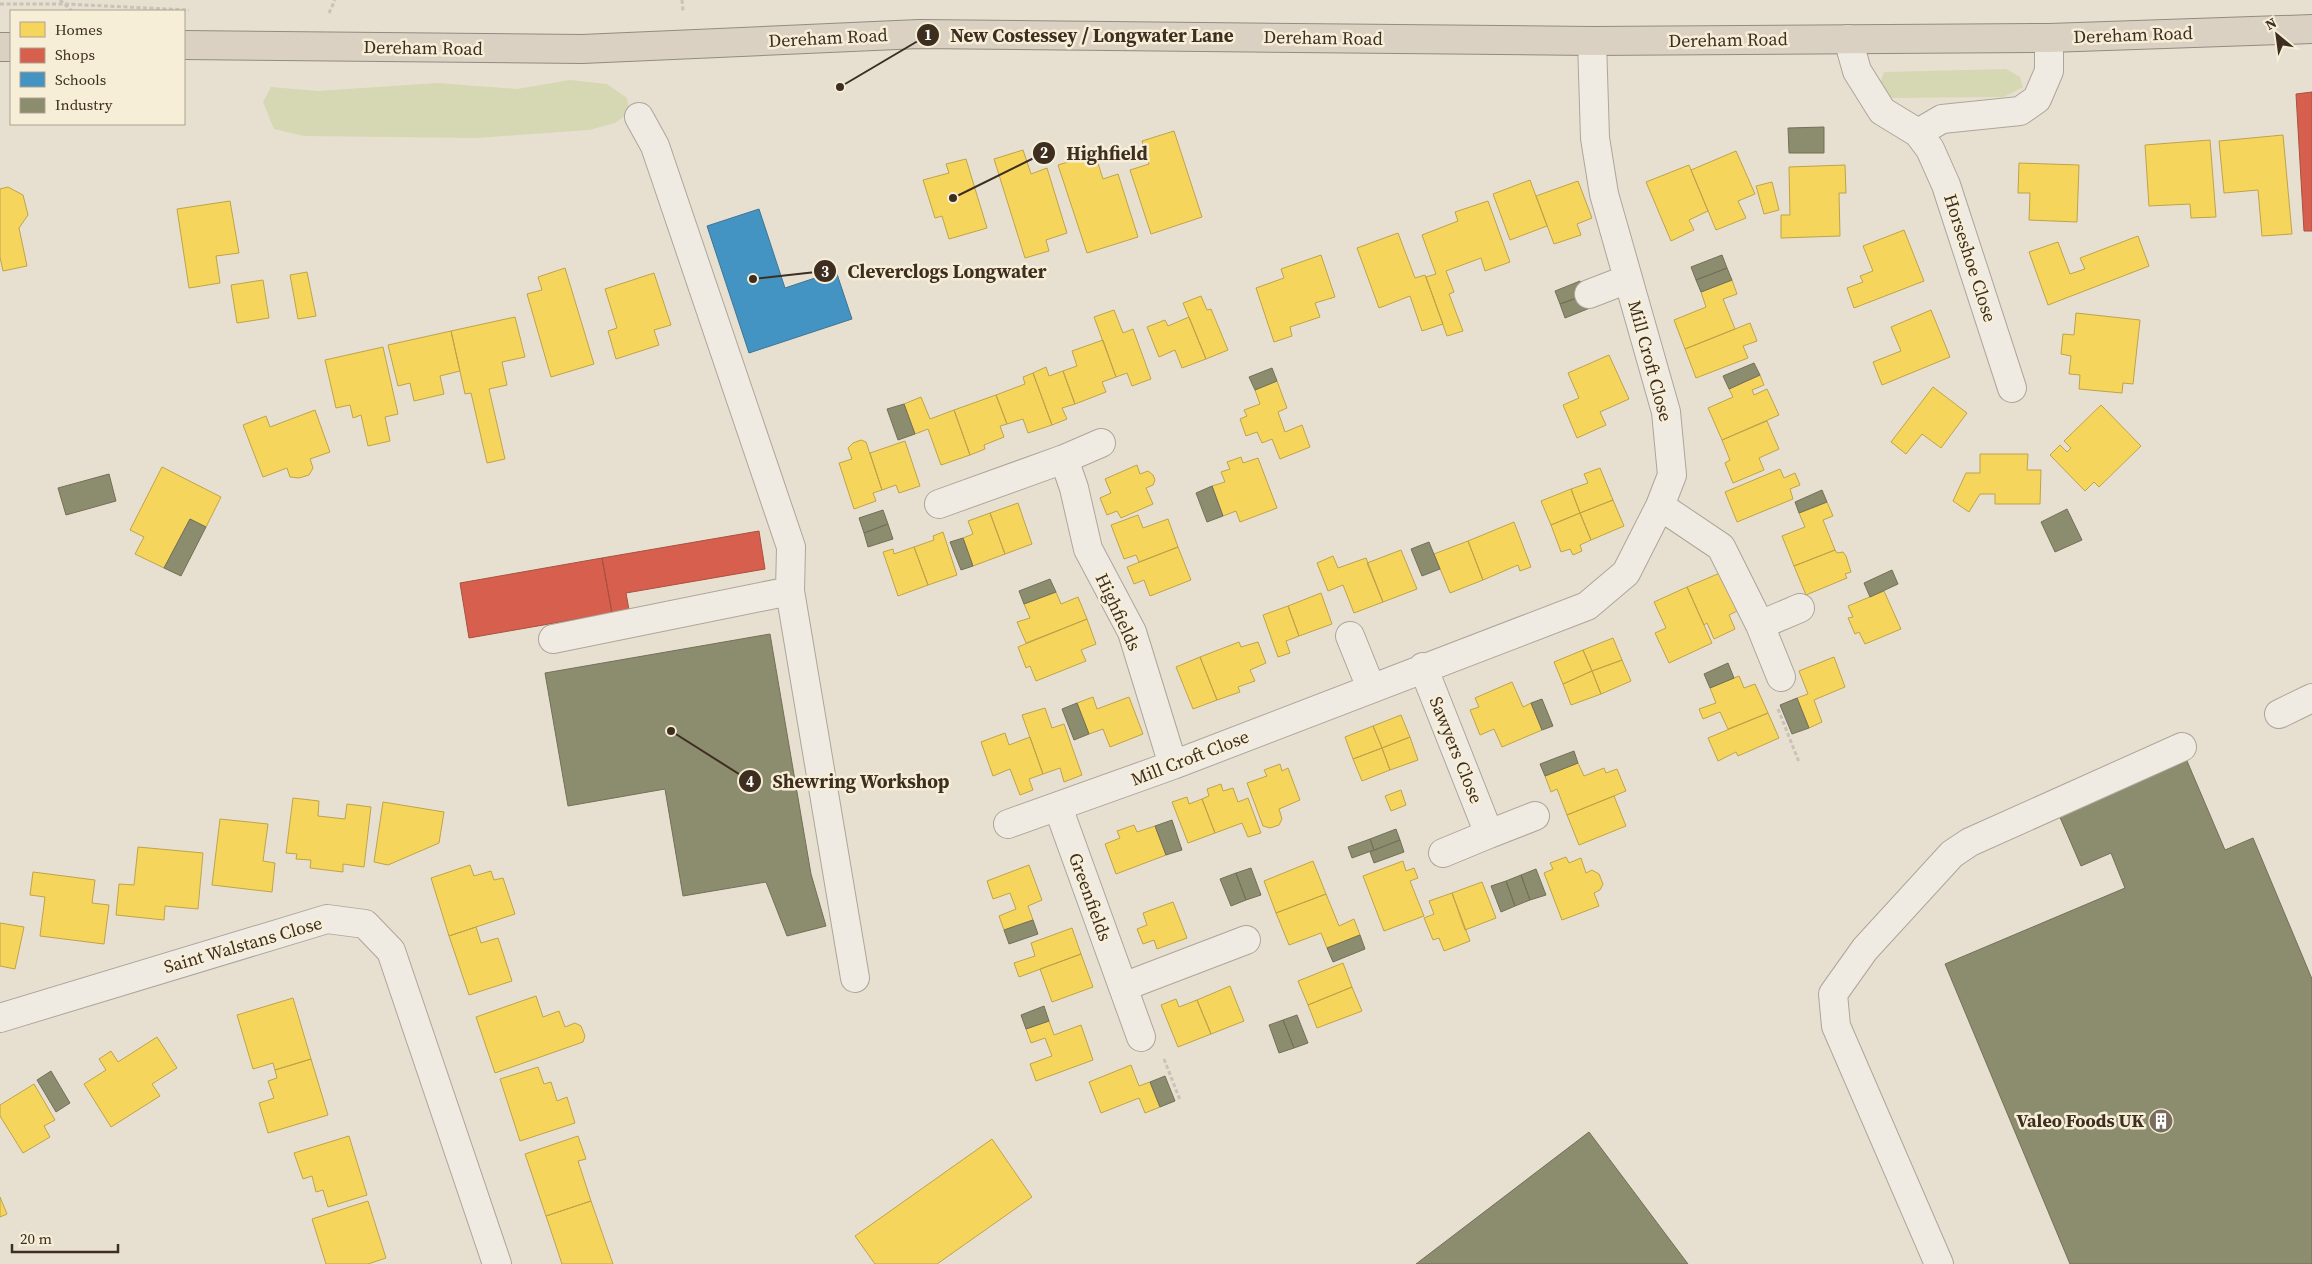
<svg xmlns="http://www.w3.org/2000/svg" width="2312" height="1264" viewBox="0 0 2312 1264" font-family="'Source Serif 4',serif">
  <rect width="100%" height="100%" fill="#e7e0d1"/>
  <!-- green -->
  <path fill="#d6d7b3" d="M2006,69l14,8 3,10 -19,10 -114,1 -11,-12 5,-14z
    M570,80l37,4 20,14 3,14 -15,11 -26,7 -113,8 -172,-2 -30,-7 -11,-27 8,-15 47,4 119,-8 80,6z"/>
  <!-- homes -->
  <path fill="#f6d55c" stroke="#bea34a" d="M1174,131l28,86 -51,17 -21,-64 19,-6 -7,-23z
    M2283,135l9,99 -30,2 -4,-46 -34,3 -5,-52z
    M2210,140l6,77 -25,1 -1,-14 -41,2 -4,-61z
    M1023,150l8,24 16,-6 20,65 -21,7 3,11 -24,7 -31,-99z
    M1736,151l19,43 -17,7 8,17 -30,12 -25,-60z
    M1095,154l8,25 15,-5 20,63 -51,16 -29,-88z
    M966,159l21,69 -38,11 -7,-23 -7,2 -12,-38 26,-7 -3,-9z
    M2019,163l60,2 -2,57 -48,-2 1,-27h-12z
    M1689,165l19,46 -19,9 5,10 -23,11 -25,-59z
    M1845,165l1,28h-7l1,43 -59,2v-23h9l-1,-48z
    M1530,180l17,46 -37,14 -17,-46z
    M1578,181l14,37 -15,6 4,11 -27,9 -18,-48z
    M1772,182l7,28 -15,4 -8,-28z
    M8,187l15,8 5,20 -9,13 8,38 -24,5 -3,-14v-68z
    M230,201l9,52 -23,3 4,27 -31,5 -12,-79z
    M1488,201l22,61 -25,9 -4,-13 -35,13 8,21 -5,2 14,37 -16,5 -21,-59 10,-3 -14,-39 36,-14 -3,-9z
    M1904,230l20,51 -70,27 -7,-20 16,-6 -3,-6 13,-5 -10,-25z
    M1398,233l17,45 10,-3 18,49 -21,7 -12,-35 -31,12 -22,-60z
    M2138,236l11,30 -101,39 -19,-53 29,-10 12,32 15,-5 -5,-11z
    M1321,255l14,42 -20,6 5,14 -30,10 2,9 -18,6 -18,-54 28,-10 -3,-9z
    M565,268l29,96 -43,13 -24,-83 15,-4 -4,-13z
    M307,272l9,44 -18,3 -8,-44z
    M654,273l17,52 -17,5 5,15 -43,14 -8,-28 9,-3 -12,-39z
    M263,280l6,38 -32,5 -6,-38z
    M1732,280l5,14 -14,5 12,30 -50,20 -11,-29 32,-13 -5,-15z
    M1201,296l6,14 4,-1 17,41 -22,9 -23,-56z
    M1114,310l9,23 10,-4 18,50 -19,7 -5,-13 -11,4 -22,-60z
    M1931,310l19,47 -68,28 -9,-23 28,-11 -10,-24z
    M2076,313l64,7 -7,64 -10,-1 -1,10 -43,-4 1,-14 -11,-1 2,-18 -10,-2 2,-20 11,1z
    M515,317l10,40 -23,5 5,23 -18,4 16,70 -18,4 -16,-70 -6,1 -14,-63z
    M1189,317l17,42 -24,9 -7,-18 -16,7 -12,-30 18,-7 3,6z
    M1750,323l7,18 -14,5 5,12 -52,20 -11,-29z
    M451,331l9,40 -20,5 4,18 -30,7 -4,-18 -12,3 -10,-41z
    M1103,340l13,37 -14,5 4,10 -31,12 -12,-33 14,-5 -5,-15z
    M383,347l15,67 -13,3 5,24 -22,5 -7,-31 -8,3 -3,-13 -14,3 -11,-48z
    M1609,355l20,44 -29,13 6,13 -29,13 -14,-33 16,-7 -11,-25z
    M1046,367l3,9 14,-5 12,33 -13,4 5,11 -15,6 -19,-52z
    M1033,373l19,52 -24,8 -5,-14 -16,5 -11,-29 29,-11 -2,-7z
    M1760,375l4,10 -12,5 2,5 13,-6 12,26 -57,25 -14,-32 25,-11 -4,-8z
    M1277,381l10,27 -9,4 7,20 17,-7 8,22 -30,12 -8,-20 -10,4 -5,-11 -11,4 -6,-17 7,-3 -3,-6 16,-6 -5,-14z
    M1933,387l34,26 -26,35 -19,-14 -16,20 -15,-12z
    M996,395l11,29 -7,2 4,11 -20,8 1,4 -15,6 -16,-45z
    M921,397l9,22 24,-9 16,45 -29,10 -13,-36 -13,5 -11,-30z
    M2101,405l40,41 -42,41 -5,-5 -9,9 -35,-36 10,-10 7,7 4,-4 -7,-7z
    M315,410l15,42 -20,7 3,9 -4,7 -10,3 -9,-1 -3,-9 -24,9 -20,-52 23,-9 4,11z
    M1767,421l12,28 -20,9 5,12 -31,13 -8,-20 5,-3 -8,-20z
    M861,440l5,2 16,48 -9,3 3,8 -22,8 -15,-46 13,-4 -4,-11 5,-5z
    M905,441l15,45 -21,7 -3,-8 -14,5 -12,-37z
    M1980,454h48l-1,16h14l-1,34h-45v-10h-15l-11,18 -16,-11 13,-28h14z
    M1241,457l2,6 15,-5 19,50 -37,14 -4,-11 -13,5 -11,-30 13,-4 -4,-10 9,-3 -3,-7z
    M1137,465l3,9 8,-3 5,4 2,5 -2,5 -7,3 7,16 -32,14 -4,-7 -10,4 -7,-17 11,-5 -6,-14z
    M162,467l59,30 -15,30 -16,-8 -26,49 -29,-14 9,-17 -14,-7z
    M1600,468l13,32 -33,13 -9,-24 17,-6 -4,-9z
    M1780,469l4,9 11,-5 5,12 -10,4 3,10 -56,23 -12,-30z
    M1571,489l9,24 -29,12 -10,-24z
    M1613,500l11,26 -33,14 -11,-27z
    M1827,502l6,14 -10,4 12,30 -41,16 -12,-30 23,-9 -6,-14z
    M1018,503l14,41 -27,10 -15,-41z
    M990,513l15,41 -32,12 -10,-28 10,-4 -5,-13z
    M1580,513l11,27 -11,5 2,6 -9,4 -3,-6 -9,3 -10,-27z
    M1138,515l5,13 25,-9 10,28 -39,15 -3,-7 -12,4 -13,-34z
    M1514,522l17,45 -11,4 -2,-6 -35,15 -15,-39z
    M943,532l14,43 -29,10 -14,-38 20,-7 -1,-4z
    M1468,541l15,39 -33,13 -16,-39z
    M914,547l14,38 -30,11 -15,-44 10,-3 1,5z
    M1178,547l13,33 -41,16 -6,-16 -10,4 -7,-17z
    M1401,550l16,39 -34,13 -16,-39z
    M1835,550l2,3 6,-1 3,4 5,16 -6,2 2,4 -41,17 -12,-29z
    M1333,556l5,12 28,-10 17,44 -29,11 -11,-28 -15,6 -11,-28z
    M1720,573l17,38 -8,4 6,14 -21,10 -7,-16 -3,2 -17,-38z
    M1687,587l25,56 -43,20 -14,-30 11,-5 -12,-26z
    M1884,591l17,38 -36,15 -6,-12 -4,2 -7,-16 5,-1 -5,-11z
    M1056,592l5,12 17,-7 9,22 -61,24 -9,-21 13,-4 -6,-14z
    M1321,593l11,31 -33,12 -11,-30z
    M1288,606l11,30 -13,5 4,12 -12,4 -15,-42z
    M1087,619l9,25 -15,6 5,11 -50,20 -6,-15 -4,2 -8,-21z
    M1613,638l9,22 -30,11 -9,-21z
    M1239,642l2,5 17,-5 8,21 -16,7 5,11 -17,6 2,5 -23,8 -17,-43z
    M1583,650l9,21 -29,13 -9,-22z
    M1200,657l17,43 -24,9 -17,-42z
    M1834,657l11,30 -31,13 8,22 -13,6 -12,-30 11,-4 -9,-23z
    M1622,660l9,21 -30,13 -9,-23z
    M1592,671l9,23 -30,11 -8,-21z
    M1739,676l5,12 11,-4 13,29 -40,16 -8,-17 -17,7 -4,-10 17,-6 -6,-15z
    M1512,682l11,25 8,-4 11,27 -40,17 -8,-18 -14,6 -10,-25 9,-3 -4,-9z
    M1093,697l4,12 32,-12 14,37 -33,13 -7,-18 -14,5 -12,-31z
    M1045,708l7,20 12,-4 18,51 -18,7 -4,-14 -17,6 -21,-59z
    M1768,713l11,25 -41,18 -2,-4 -18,9 -10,-23z
    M1401,715l9,22 -28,11 -9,-22z
    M1373,726l9,22 -29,11 -8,-22z
    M1005,733l4,12 21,-8 13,37 -14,5 4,11 -13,5 -10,-26 -17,7 -12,-34z
    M1410,737l8,23 -28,10 -8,-22z
    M1382,748l8,22 -28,11 -9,-22z
    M1578,763l6,13 20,-8 2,5 11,-4 9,22 -59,24 -10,-26 -6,3 -6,-16z
    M1280,764l2,7 6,-3 12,32 -21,9 3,10 -3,6 -9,3 -7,-2 -16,-43 20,-7 -3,-6z
    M1221,784l2,7 10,-3 5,14 10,-4 13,35 -13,4 -6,-14 -27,10 -13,-34 7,-3 -2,-7z
    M1401,790l5,15 -15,6 -6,-15z
    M1614,796l12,30 -47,19 -12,-30z
    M1187,797l2,7 13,-5 13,34 -27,10 -16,-41z
    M293,798l26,3 -1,15 27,3 2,-15 24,3 -7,60 -21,-3v8l-33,-4 1,-8 -15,-1 1,-5 -11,-1z
    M383,802l61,10 -5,31 -51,22 -14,-3z
    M220,819l48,5 -5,37 12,2 -3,29 -60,-7z
    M1134,825l3,7 18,-6 11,29 -50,19 -11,-30 15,-6 -3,-7z
    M138,847l65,6 -5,56 -33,-3 -1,14 -48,-5 3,-31 15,1z
    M1566,857l3,6 12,-5 5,15 6,-3 7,4 4,10 -3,6 -6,3 5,13 -37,14 -18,-47 9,-4 -3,-6z
    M1313,861l13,33 -50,19 -12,-32z
    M1403,861l3,10 8,-3 4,10 -8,3 14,35 -40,15 -21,-55z
    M470,865l4,11 17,-5 3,9 9,-2 12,36 -66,22 -18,-58z
    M1029,865l13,35 -14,6 5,14 -29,10 -5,-14 17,-7 -6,-16 -17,6 -6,-18z
    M33,872l62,8 -3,23 17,2 -5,39 -64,-8 5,-39 -15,-2z
    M1482,882l14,36 -31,12 -13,-37z
    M1452,893l18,48 -26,10 -5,-13 -6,2 -9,-22 10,-4 -5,-13z
    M1326,894l13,32 15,-7 6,16 -33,13 -6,-15 -32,12 -13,-32z
    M1173,902l14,36 -30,11 -3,-9 -11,4 -6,-15 10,-4 -4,-12z
    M0,923l24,4 -9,42 -15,-3z
    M476,927l5,16 17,-5 14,43 -43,14 -20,-59z
    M1072,928l9,26 -62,23 -5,-14 21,-7 -4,-13z
    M1081,954l12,33 -41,15 -12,-33z
    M1343,963l9,24 -44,18 -10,-24z
    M1230,986l14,35 -33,13 -14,-34z
    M1352,987l10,24 -45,17 -9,-23z
    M536,996l7,21 16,-6 6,16 10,-4 6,3 4,10 -2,6 -88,31 -19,-56z
    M293,998l18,61 -36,11 -2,-7 -20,6 -16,-54z
    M1176,999l3,8 18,-7 14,34 -33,13 -17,-42z
    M1049,1021l5,14 27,-10 12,35 -57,21 -6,-17 22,-8 -7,-18 -14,5 -5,-14z
    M157,1037l20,31 -25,16 8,12 -49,31 -27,-43 22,-14 -7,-11 12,-8 7,11z
    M311,1059l17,56 -60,18 -9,-30 15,-5 -6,-17 9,-3 -2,-8z
    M1131,1065l8,21 11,-4 10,25 -15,6 -6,-15 -38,15 -12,-31z
    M538,1067l6,17 7,-2 6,19 10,-4 8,26 -55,18 -20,-62z
    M34,1084l21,36 -11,6 6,11 -27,16 -23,-37v-11z
    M349,1136l18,59 -39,12 -5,-17 -7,2 -4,-16 -9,3 -9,-26z
    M578,1136l8,23 -8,2 13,40 -45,15 -21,-62z
    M992,1139l40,58 -95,67h-62l-20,-28z
    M0,1197l7,17 -7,3z
    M368,1201l18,57 -18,6h-42l-14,-45z
    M591,1201l22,63h-51l-16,-48z"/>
  <!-- shops -->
  <path fill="#d6604d" stroke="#a85140" d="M2312,92v139h-8l-8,-137z
    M759,531l6,38 -139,24 3,17 -17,3 -10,-55z
    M602,558l10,55 -143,25 -9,-55z"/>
  <!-- schools -->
  <path fill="#4393c3" stroke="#417592" d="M759,209l26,79 51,-17 16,48 -103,34 -42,-127z"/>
  <!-- industry -->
  <path fill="#8c8c6e" stroke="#747057" d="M1824,127v26h-35l-1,-25z
    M1722,255l5,13 -31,12 -5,-13z
    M1727,268l5,12 -31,12 -5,-12z
    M1580,281l5,14 -25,9 -5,-13z
    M1585,295l5,13 -25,10 -5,-14z
    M1754,363l6,12 -31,14 -6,-13z
    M1272,368l5,13 -22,9 -6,-13z
    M904,404l11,30 -17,6 -11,-31z
    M109,474l7,27 -50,14 -8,-27z
    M1212,486l11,30 -16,6 -11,-29z
    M1822,490l5,12 -28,11 -4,-11z
    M2067,509l15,31 -27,12 -14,-30z
    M883,510l5,14 -24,9 -5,-15z
    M190,519l16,8 -25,49 -17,-8z
    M888,524l5,15 -25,8 -4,-14z
    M963,538l10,28 -12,4 -11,-28z
    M1429,542l11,27 -18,7 -11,-27z
    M1892,570l6,14 -28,13 -6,-14z
    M1050,579l6,13 -32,12 -5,-13z
    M770,634l41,240 15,52 -39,10 -21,-54 -83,14 -18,-107 -97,17 -23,-133z
    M1728,663l6,15 -24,10 -6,-14z
    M1797,698l12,30 -17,6 -12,-29z
    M1542,699l11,27 -11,4 -11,-27z
    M1077,703l12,31 -15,6 -12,-31z
    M1574,751l4,12 -33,13 -5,-12z
    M2187,761l38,89 28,-12 59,141v285h-242l-125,-300 180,-76 -14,-35 -30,13 -22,-51z
    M1172,820l10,30 -16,5 -11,-29z
    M1396,829l4,11 -26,10 -4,-11z
    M1370,839l4,11 -22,8 -4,-11z
    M1400,840l4,12 -30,11 -4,-11z
    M1251,868l10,27 -15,5 -10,-27z
    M1536,869l10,26 -16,5 -9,-25z
    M1236,873l10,27 -15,6 -11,-27z
    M1521,875l9,25 -15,6 -9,-25z
    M1506,881l9,25 -14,6 -10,-26z
    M1033,920l5,14 -29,10 -5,-14z
    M1360,935l5,14 -32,13 -6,-14z
    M1044,1006l5,15 -23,8 -5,-14z
    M1297,1015l11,28 -14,5 -11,-28z
    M1283,1020l11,28 -15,5 -10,-28z
    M51,1071l19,32 -14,9 -19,-32z
    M1165,1076l10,25 -15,6 -10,-25z
    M1589,1132l99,132h-272z"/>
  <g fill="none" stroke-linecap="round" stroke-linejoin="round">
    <defs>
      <path id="minor" d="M1848,39l9,32 25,40 36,22 12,16 16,36 66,203
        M639,117l16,29 136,401 -1,44 65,387
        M1918,133l24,-14 78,-8 17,-12 12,-28v-33
        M1589,294l39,-15
        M1064,459l37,-16
        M939,504l125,-45 10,29 14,61 44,83 41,133
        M1660,506l61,41 39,78 21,52
        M1760,625l40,-17
        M1350,636l21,52
        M553,639l237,-48
        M1423,667l66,167 46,-18
        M2279,714l33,-16
        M1058,807l83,230
        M1008,824l165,-59 414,-159 39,-33 34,-67 12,-31 -6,-63 -62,-218 -9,-56 -3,-97
        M1443,853l46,-19
        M1123,987l123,-47
        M0,1018l327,-99 38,5 26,27 106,313
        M1939,1264l-103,-238 -3,-32 32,-45 87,-95 18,-12 212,-95"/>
      <path id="highway" d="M184,45l398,4 337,-15 673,7 457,-3 263,-9
        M0,47h11"/>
    </defs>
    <!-- minor casing -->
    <use href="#minor" stroke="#ada599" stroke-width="30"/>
    <!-- highway casing -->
    <use href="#highway" stroke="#928b80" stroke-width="30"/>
    <!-- path -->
    <path stroke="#c8c2b9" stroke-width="3" stroke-dasharray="4 2.5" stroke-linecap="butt" d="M60,0l12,11
      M682,0l1,12
      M0,4h65l124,6
      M329,13l6,-13
      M1778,709l21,53
      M1164,1059l16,41"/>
    <!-- minor -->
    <use href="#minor" stroke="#efebe3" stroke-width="28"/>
    <!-- highway -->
    <use href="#highway" stroke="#dad1c2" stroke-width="28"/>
  </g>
  <!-- icons -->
  <defs>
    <symbol id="building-disc" viewBox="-11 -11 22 22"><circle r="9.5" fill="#786c5e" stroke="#f7eed8"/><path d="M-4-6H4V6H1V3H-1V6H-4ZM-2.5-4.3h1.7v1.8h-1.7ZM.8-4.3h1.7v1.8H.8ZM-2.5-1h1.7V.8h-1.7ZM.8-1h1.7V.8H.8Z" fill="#fff"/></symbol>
  </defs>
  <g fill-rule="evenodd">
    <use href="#building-disc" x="2147" y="1107" width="28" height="28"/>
  </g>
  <g text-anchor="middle" stroke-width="5" stroke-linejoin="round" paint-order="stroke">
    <!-- street labels -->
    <g font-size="18" fill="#3d2e20" stroke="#f7eed8">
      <text transform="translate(2133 35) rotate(-2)" y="6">Dereham Road</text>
      <text transform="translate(828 38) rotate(-3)" y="6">Dereham Road</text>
      <text transform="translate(1323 38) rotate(1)" y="6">Dereham Road</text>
      <text transform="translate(1728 40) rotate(-1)" y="6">Dereham Road</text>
      <text transform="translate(423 48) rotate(1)" y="6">Dereham Road</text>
      <text transform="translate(1970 258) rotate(72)" y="6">Horseshoe Close</text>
      <text transform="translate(1650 361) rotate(75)" y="6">Mill Croft Close</text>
      <text transform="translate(1118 612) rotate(65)" y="6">Highfields</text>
      <text transform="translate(1456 750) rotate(68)" y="6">Sawyers Close</text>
      <text transform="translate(1190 758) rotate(-21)" y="6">Mill Croft Close</text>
      <text transform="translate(1090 897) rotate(70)" y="6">Greenfields</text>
      <text transform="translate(243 945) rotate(-16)" y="6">Saint Walstans Close</text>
    </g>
    <!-- poi labels -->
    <g font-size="18" font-weight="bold" fill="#3d2e20" stroke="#f7eed8" text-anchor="end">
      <text x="2144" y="1127">Valeo Foods UK</text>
    </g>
  </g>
  <!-- callouts -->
  <path fill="none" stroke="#3d2e20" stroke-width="2" d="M840 87L928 35M953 198L1044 153M753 279L825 271M671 731L750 781"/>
  <g fill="#3d2e20" stroke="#f7eed8" stroke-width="2">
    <circle cx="840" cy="87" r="5"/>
    <circle cx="953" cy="198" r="5"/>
    <circle cx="753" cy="279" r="5"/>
    <circle cx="671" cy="731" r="5"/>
    <circle cx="928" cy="35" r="12"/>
    <circle cx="1044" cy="153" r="12"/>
    <circle cx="825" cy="271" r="12"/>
    <circle cx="750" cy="781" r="12"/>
  </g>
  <g font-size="15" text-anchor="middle" font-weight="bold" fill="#fff">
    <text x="928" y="40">1</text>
    <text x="1044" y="158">2</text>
    <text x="825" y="277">3</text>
    <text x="750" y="787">4</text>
  </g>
  <g font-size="19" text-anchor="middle" font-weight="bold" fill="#3d2e20" stroke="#f7eed8" stroke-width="5" stroke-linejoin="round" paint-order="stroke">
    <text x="1092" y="42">New Costessey / Longwater Lane</text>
    <text x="1107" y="160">Highfield</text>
    <text x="947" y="278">Cleverclogs Longwater</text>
    <text x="861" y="788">Shewring Workshop</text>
  </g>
  <!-- legend -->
  <rect x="10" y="10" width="175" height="115" fill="#f7eed8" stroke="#ada18e"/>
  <rect x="20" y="22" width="25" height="15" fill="#f6d55c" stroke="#ada18e"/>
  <text x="55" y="35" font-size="15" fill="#3d2e20">Homes</text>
  <rect x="20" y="48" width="25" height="15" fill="#d6604d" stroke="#ada18e"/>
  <text x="55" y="60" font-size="15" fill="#3d2e20">Shops</text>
  <rect x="20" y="72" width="25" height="15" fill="#4393c3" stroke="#ada18e"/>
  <text x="55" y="85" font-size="15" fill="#3d2e20">Schools</text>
  <rect x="20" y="98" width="25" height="15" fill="#8c8c6e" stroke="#ada18e"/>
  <text x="55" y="110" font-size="15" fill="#3d2e20">Industry</text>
  <!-- north arrow -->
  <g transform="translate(2277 35) rotate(331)" stroke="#f7eed8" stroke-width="4" paint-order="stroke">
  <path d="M0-4L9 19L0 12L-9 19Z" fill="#3d2e20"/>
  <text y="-8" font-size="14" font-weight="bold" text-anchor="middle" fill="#3d2e20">N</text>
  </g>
  <!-- scale -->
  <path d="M12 1244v8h106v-8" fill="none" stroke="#3d2e20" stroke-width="2.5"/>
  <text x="20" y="1244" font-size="15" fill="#3d2e20" stroke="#f7eed8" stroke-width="4" paint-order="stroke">20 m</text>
</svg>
